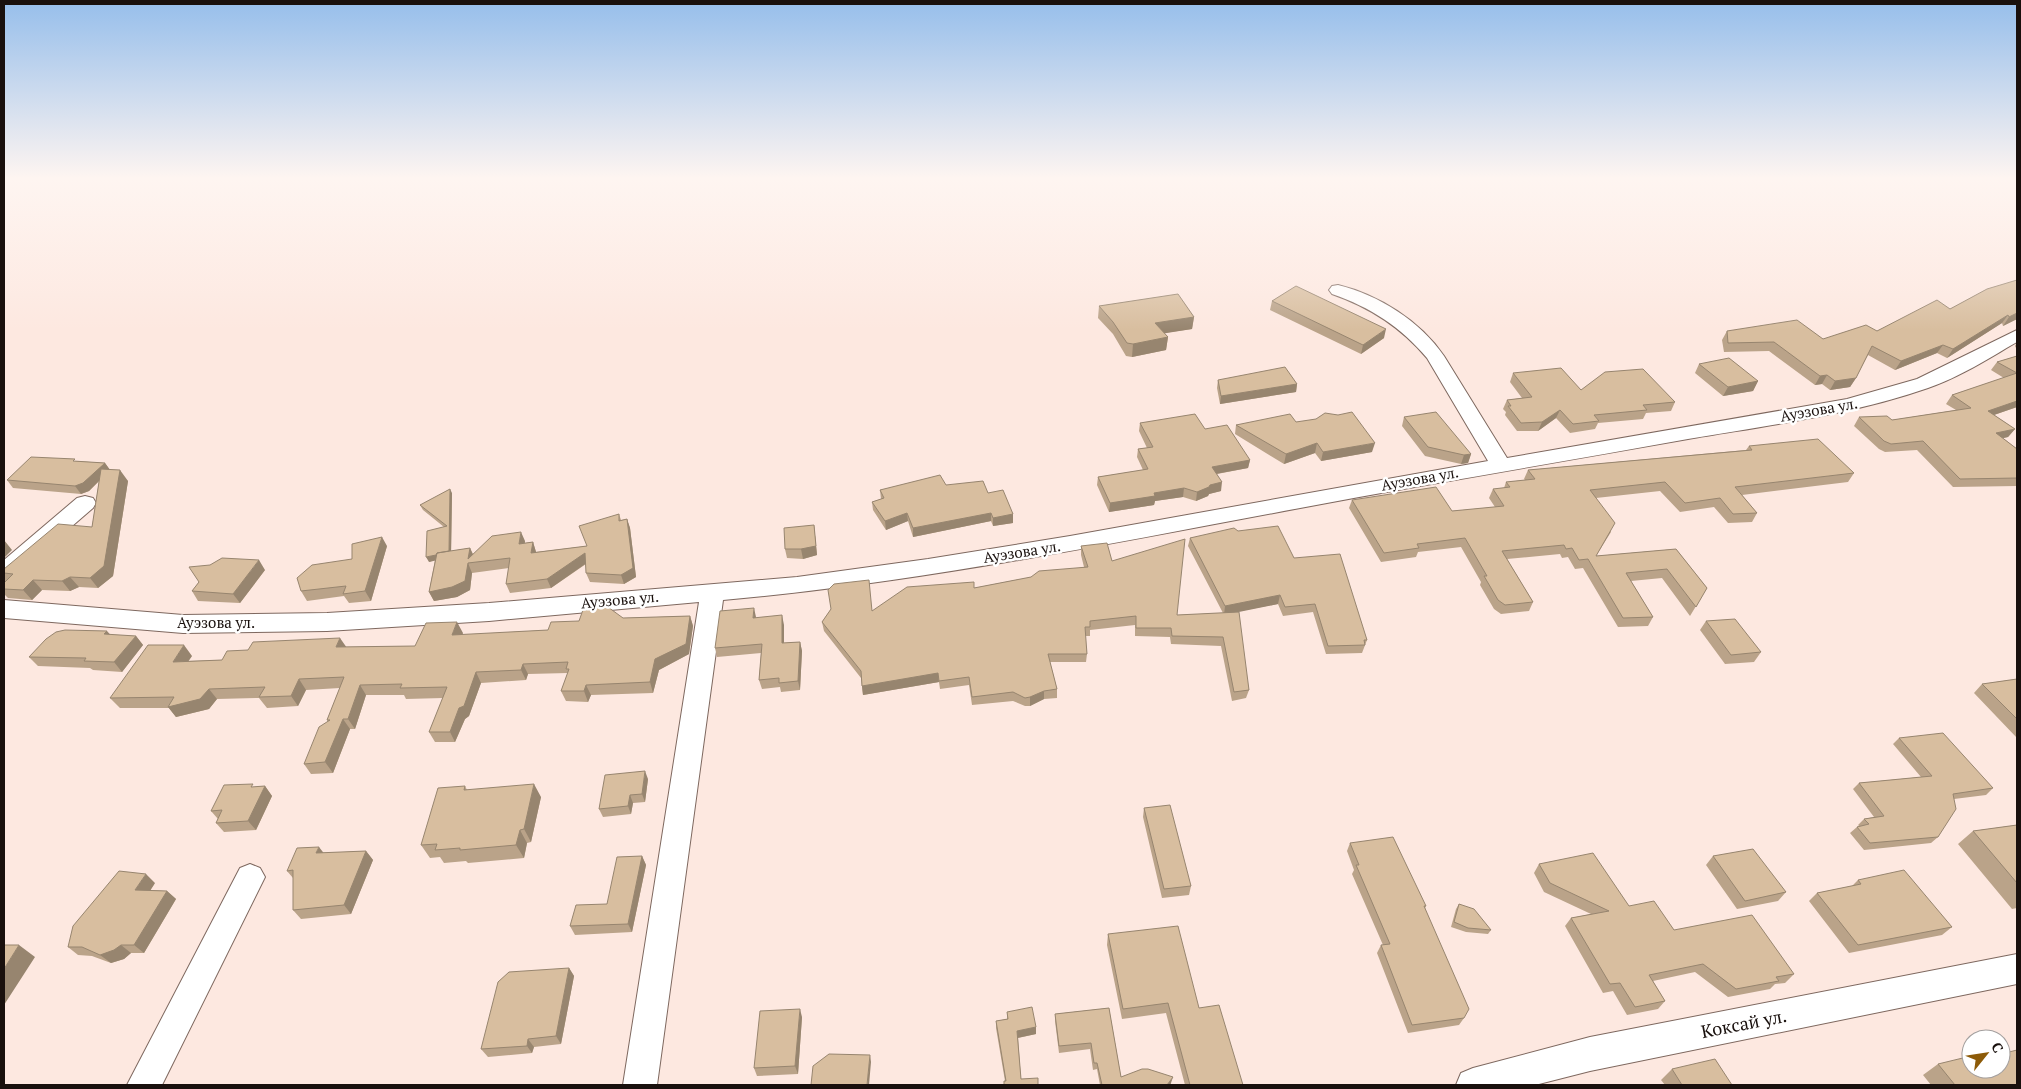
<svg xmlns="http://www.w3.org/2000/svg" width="2021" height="1089" viewBox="0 0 2021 1089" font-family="'PT Serif',serif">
  <rect width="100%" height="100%" fill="#fde8e0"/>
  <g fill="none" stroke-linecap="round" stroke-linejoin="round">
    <defs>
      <path id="street" d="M1338,285c41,10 82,36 106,71l63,102 340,-59 70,-20 100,-49v12c-28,16 -57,35 -89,46 -77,27 -159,37 -240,51 -88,16 -175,31 -262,46 -234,41 -466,94 -703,115l-66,485h-34l76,-483 -210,19 -162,10 -144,2 -179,-15v-18l179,15 144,-2 162,-10 308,-26 131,-18 142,-23 418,-75 -61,-103c-26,-31 -57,-51 -95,-64l-3,-4 3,-4z
        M85,496l8,2 3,5 -3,5 -81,70 -8,2v-20l73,-62z
        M250,864l10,4 5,9 -103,208h-35l113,-217z
        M2017,954v30l-427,87 -55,14h-79l5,-12 12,-5 117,-31z"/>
    </defs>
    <!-- street casing -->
    <use href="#street" stroke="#7e685f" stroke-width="2"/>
    <!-- street -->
    <use href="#street" fill="#fff" fill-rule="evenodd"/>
  </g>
  <!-- wall -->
  <path fill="#baa389" d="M2017,280v39l-14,7 -1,-3 -55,35 -10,-5 -42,17 -27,-15 -12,23 -6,9 -20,3 -8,-6 -7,1 -46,-34 -45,1 -2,-12 5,-9 96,8 54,-8 73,-22z
    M1272,301l112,37 -23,16 -91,-44z
    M1099,306l95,11 -2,12 -28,4 4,4 -2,13 -34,7 -6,-1 -13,-22 -15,-16z
    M2017,342v8l-2,-4z
    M2017,356v51l-23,8 21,14 -7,8 -5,1 14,11v37l-64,1 -36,-37 -32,2 -6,-3 -25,-23 5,-9 33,3 64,-10 -10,-6 6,-9 52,-17 -13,-8 6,-8z
    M1699,364l59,17 -5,10 -30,5 -28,-23z
    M1513,373l68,17 94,12 -4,9 -25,2 -3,6 -45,4 -3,6 -25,4 -14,-15 -18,13h-21l-12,-16 1,-3 -3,-3 4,-9 15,-2 -12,-16z
    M1218,380l79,4 -1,8 -76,12 -3,-16z
    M1404,417l67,37 -3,9 -7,1 -36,-8 -23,-30z
    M1296,422l76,30 -51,9 -6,-8 -31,11 -49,-30 1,-9z
    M1140,423l65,6 45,31 -2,8 -31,6 4,17 -12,3 -1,2 -12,5 -13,-4 -28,4 -1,4 -45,7 -12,-27 1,-8 45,-7 -6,-13 1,-8 9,-1 -8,-17z
    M1749,446l105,27 -6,9 -106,13 15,18 -5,9 -24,1 -14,-16 -34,5 -20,-21 -64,7 15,34 -15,24 80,-7 31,39 -17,28 -28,-38 -31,3 22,36 -5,9 -30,1 -35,-59 -8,1 -7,-12 -6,1 -2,-4 -53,5 26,43 -4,9 -28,3 -7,-5 -14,-24 1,-3 -20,-35 -43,5 -2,5 -35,5 -32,-54 3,-8 100,11 43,-4 -6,-9 4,-9 11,-1 2,-6 19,-2 -1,-1 4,-9 218,-20z
    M77,461l28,2 5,7 18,11 -15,95 -15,12 -19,-1 -9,4 -28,-1 -10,10 -24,-2 -4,-4v-25l88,-42 7,-46 -10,10 -8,3 -68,-6 -6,-8z
    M946,485l42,8 25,21v9l-20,3 -2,-5 -78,16 -5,-16 -22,9 -13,-20 -1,-8 9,-3 -1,-9z
    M452,493l-1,58 19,-3 3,6 52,-13v2l8,-1 3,10 51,-6 32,-32 2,6 6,-1 3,9 6,49 -12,7 -34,-2 -4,-9v-9l-35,24 -41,5 -4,-9 3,-16 -37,5 -2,17 -13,7 -23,4 -5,-9 6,-32 -6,2 15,-35 -21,-17 -3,-5z
    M814,525l3,30 -14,4 -16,-1 -2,-9z
    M1238,531l56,27 73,82 -5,13 -36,1 -13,-42 -30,4 -5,-12 -43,8 14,78 -3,8 -14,3 -11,-55 -50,-2 -1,-7 -35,-1v-11l-45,5v6h-5l2,18 -1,8h-36l7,27v9l-13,1 -14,7h-5l-12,-5 -41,4 -3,-20 -29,4 -1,-7 -76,13 -2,-17 -37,-47 -2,-9 9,-13 41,2 102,-23 110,-21 -3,-12v-9l31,15 65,54 46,-2 -35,-67 2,-8z
    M387,546l-16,55 -22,2 -5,-7 -37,5 -6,-10 51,-32z
    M265,570l-25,33 -42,-2 -6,-10 7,-9z
    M690,616l3,10 -4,28 -30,16 -6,23 -62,2 -3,7 -22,-1 -5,-10 7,-18 -40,1 -2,6 -45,3 -12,33 -4,3 -10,23h-20l-6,-10 14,-34 -37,1 -2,-4h-38l-11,34h-5l-17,44 -22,1 -7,-10 24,-42 -1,-2 13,-32 -34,2 -8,16 -31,2 -8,-10 -42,1 -8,10 -33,8 -7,-9h-49l-10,-10 82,-42 -4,5 34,-1 124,-13 69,-1 48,-13 -1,2 86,-5 31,-9 44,-3z
    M756,617v1l28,7v18l16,-1 2,9 -2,39 -19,2 -1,-5 -18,2 -3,-9 2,-27 -44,4 -2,-9z
    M1706,621l55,31 -7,10 -29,2 -25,-34z
    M110,635l26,1 7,9 -21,27 -29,-2 -3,-2 -52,-2 -9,-9z
    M2017,679v59l-43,-45 8,-9z
    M1899,738l94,50 -7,7 -32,4 -16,38 -7,6 -67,7 -14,-17 7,-6 2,-1 -1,-1 6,-6 10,-2 -21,-28 6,-6 62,-6 -28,-33z
    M648,779l-3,23 -12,1 -2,11 -28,3 -4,-8z
    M265,786l7,10 -16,34 -32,2 -8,-9 2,-4 -7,-8 44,-24z
    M465,786l2,4 74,7 -10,45 -4,1 -3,15 -56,5 -2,-2 -22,2 -4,-6 -10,1 -9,-13z
    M1144,808l47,78 -2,9 -27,3 -19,-81z
    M2017,825v83l-5,1 -54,-65 15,-13z
    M1350,843l76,63 -1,2 39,110 -5,7 -51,8 -31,-80 4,-8h2l-31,-71 2,-4 -7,-19z
    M366,851l7,9 -22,54 -50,5 -8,-9v-32l-6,-7 37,-18z
    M642,856l4,9 -14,67 -57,3 -5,-9 37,-22z
    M1713,856l73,36 -8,9 -41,8 -31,-44z
    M1539,864l90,42 45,24 120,44 -9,9 -10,1 -5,5 -42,8 -33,-25 -42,9 12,20 -7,8 -31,6 -14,-24 -10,2 -38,-67 6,-8 20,-4 -47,-22 -10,-19z
    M1858,880l94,47 -10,8 -93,18 -40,-52 8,-8 35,-7z
    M155,883l-5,7 17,1 9,8 -32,54h-13l-7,6 -13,4 -19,-7 -14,-1 -10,-8z
    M1459,904l32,26 -3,4 -22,-2 -15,-5 5,-18z
    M1108,934l91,74 44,77h-58l-19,-72 -44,6 -15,-74z
    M569,968l5,8 -13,68 -27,3 -2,6 -44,4 -7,-8z
    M1109,1008l12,69 50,6 -1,2h-70l-3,-16 -4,1 -3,-21 -31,4 -4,-32v-7z
    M1007,1012l29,15v7l-18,4 3,41 -16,2 -9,-53v-7l11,-2z
    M802,1017l-4,57 -41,2 -3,-8z
    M1938,1064l33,5 46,16h-86l-8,-10z
    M1672,1069l60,16h-67l-4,-5z"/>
  <!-- shaded-wall -->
  <path fill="#97856f" d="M2017,313v6l-14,7 6,-9z
    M2008,315l-6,8 -55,35 6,-9z
    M1194,317l-2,12 -38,6 1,-12z
    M1386,329l-2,9 -23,16 2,-9z
    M1168,337l-2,13 -34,7 1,-13z
    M1943,345l-6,8 -42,17 6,-9z
    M1827,375l-5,9 -7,1 5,-9z
    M1856,378l-6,9 -20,3 5,-9z
    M1758,381l-5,10 -30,5 5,-9z
    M1297,384l-1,8 -76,12 1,-8z
    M2017,401v6l-35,12 6,-8z
    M1560,410l-4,8 -18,13 4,-9z
    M2015,429l-7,8 -18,4 6,-8z
    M1317,443l-2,10 -31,11 2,-10z
    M1375,443l-3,9 -51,9 2,-9z
    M1471,454l-3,9 -7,1 3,-9z
    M1250,460l-2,8 -38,7 2,-8z
    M105,463l5,7 -21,21 -8,3 -6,-8z
    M120,470l8,11 -15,95 -15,12 -8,-10z
    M1222,482l-1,9 -12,3 -1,2 -12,5 1,-9 13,-7z
    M1184,488l-1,9 -28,4 -1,4 -45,7 1,-9 44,-10z
    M450,489l2,4 -1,64 -22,5 -3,-5 23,-5z
    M907,513l1,8 -22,9 -1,-9z
    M991,513v8l-78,16v-9z
    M1013,514v9l-20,3v-8z
    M627,519l3,9 6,49 -12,7 -3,-9z
    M814,525l3,30 -14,4 -2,-10z
    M521,532l4,9 -2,12 -4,-9z
    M382,537l5,9 -16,55 -6,-10z
    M4,540l8,10 -8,8z
    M533,542l3,10 -1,10 -4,-9z
    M470,548l4,9 -6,2z
    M585,553l3,9 -37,26 -4,-9z
    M259,560l6,10 -25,33 -7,-9z
    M468,563l4,10 -2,17 -13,7 -23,4 -5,-9z
    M70,577l9,10 -9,4 -8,-10z
    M33,580l9,10 -10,10 -9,-10z
    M1280,595l-2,9 -54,11 1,-9z
    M754,608l2,9 -1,10 -2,-9z
    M782,615l2,10v27l-2,-9z
    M690,616l3,10 -4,28 -30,16 -6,23 -3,-11 5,-23z
    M457,622l6,11 -6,13 -5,-11z
    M107,631l8,9 -11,-6z
    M136,636l7,9 -21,27 -8,-10z
    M340,638l7,10 -11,-1z
    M800,642l2,9 -2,39 -2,-9z
    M184,645l8,11 -11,16 -8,-10z
    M523,664l5,10 -2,6 -5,-10z
    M476,672l5,11 -12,33 -4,3 -10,23 -5,-10 9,-24z
    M938,673l1,9 -76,13 -1,-9z
    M299,679l7,11 -8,16 -7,-10z
    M360,685l6,10 -11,34 -7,-10z
    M586,685l5,10 -3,7 -4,-11z
    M209,689l8,10 -8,10 -33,8 -8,-10z
    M1044,691v8l-14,7v-9z
    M343,719l7,10 -17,44 -8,-11z
    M645,771l3,8 -3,23 -3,-8z
    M534,784l7,13 -10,45 -7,-13z
    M265,786l7,10 -16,34 -8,-9z
    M630,795l3,8 -2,11 -3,-8z
    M520,830l7,13 -3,15 -8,-13z
    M319,847l7,9 -10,-3z
    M366,851l7,9 -22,54 -7,-9z
    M642,856l4,9 -14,67 -4,-8z
    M146,874l9,9 -10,16 -10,-9z
    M167,891l9,8 -32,54 -10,-8z
    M19,945l16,12 -31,48v-36z
    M121,945l10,8 -7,6 -13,4 -11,-8z
    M569,968l5,8 -13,68 -5,-8z
    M800,1009l2,8 -4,57 -3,-8z
    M1036,1027v7l-19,4v-7z
    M528,1039l6,8 -2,6 -5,-7z
    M870,1055l1,7 -2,23h-2z
    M1173,1077l-2,6 -1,2h-3z"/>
  <!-- building -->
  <path fill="#d8be9f" stroke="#97856f" d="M2017,280v33l-8,4 -1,-2 -55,34 -10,-4 -42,16 -29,-15 -16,32 -21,3 -8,-6 -7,1 -46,-34 -46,1 -1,-12 70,-11 26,19 43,-14 11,6 60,-31 13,9 37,-20z
    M1296,286l90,43 -23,16 -91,-44z
    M1178,294l16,23 -39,6 13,14 -35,7 -6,-1 -14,-21 -14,-16z
    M2017,356v45l-29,10 27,18 -19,4 21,16v29l-57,1 -37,-38 -32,3 -7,-3 -25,-24 28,-1 5,4 79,-12 -19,-13 65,-22 -20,-11z
    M1729,358l29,23 -30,6 -29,-23z
    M1285,367l12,17 -76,12 -3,-16z
    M1561,368l20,22 24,-18 38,-3 32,33 -32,3 4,5 -53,5 5,6 -26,3 -13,-14 -18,12 -21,1 -13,-17h3l-4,-6 25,-3 -19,-24z
    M1352,412l23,31 -52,9 -6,-9 -31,11 -50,-29 54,-11 6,8 20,-3 9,-6 13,2z
    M1436,412l35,42 -7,1 -36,-8 -24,-30z
    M1195,414l10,15 22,-4 23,35 -38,7 10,15 -12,3 -1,2 -12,5 -13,-4 -30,5 1,3 -45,7 -12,-26 50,-8 -10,-20 15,-2 -13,-24z
    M1818,439l36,34 -119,14 22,26 -24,1 -13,-16 -35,5 -20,-21 -75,8 25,33 -19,33 80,-7 31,39 -11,19 -29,-38 -41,4 27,44 -30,1 -35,-59 -9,1 -7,-12 -6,1 -2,-4 -62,6 31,51 -28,3 -7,-5 -14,-24h3l-22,-38 -48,6 2,4 -35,5 -32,-53 84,-13 16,24 52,-5 -11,-17 17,-2 -4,-5 29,-3 -7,-9 224,-20 -3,-4z
    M31,457l44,2 -2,2 32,2 -22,20 -8,3 -68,-6z
    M101,469l19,1 -16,96 -14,12 -20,-1 -8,4 -29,-1 -10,10 -19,-1v-6l9,-9 -9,-1v-4l54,-45 34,3z
    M940,475l6,10 37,-4 5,12 15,-3 10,24 -20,4 -2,-5 -78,15 -6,-15 -22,8 -13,-19 12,-4 -4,-8z
    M450,489l-1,62 -12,2 -1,2 -10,2 1,-26 20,-5 -27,-21z
    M619,514v7l8,-2 6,49 -12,7 -35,-2 -1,-20 -38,26 -41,5 4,-26 -42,5 -3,18 -13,6 -23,5 8,-39 33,-5 -2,11 24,-23 29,-4 -2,12 14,-2 -2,11 56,-7 -8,-20z
    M814,525l2,21 -15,3h-16l-1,-21z
    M1278,526l16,32 46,-4 27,86h-3l1,5 -37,1 -13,-42 -30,3 -5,-12 -55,11 -35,-68 44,-10 4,3z
    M382,537l-17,54 -22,3 3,-8 -45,5 -4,-13 15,-13 40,-6v-15z
    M1185,539l-8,76 62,-3 10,78 -15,2 -11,-55 -51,-1 -1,-8h-35v-12l-46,5v6h-5l2,27h-39l9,35 -13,2 -14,6 -5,1 -12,-6 -41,5 -3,-20 -30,4 -1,-8 -76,13 -1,-15 -39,-49 9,-13 -3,-19 6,-6 35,-4 3,31 35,-24 67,-5v6l57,-11 8,-6 49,-4 -7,-21 26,-3 5,18z
    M222,558l37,2 -26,34 -41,-3 7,-9 -10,-15 21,-2z
    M601,602l22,16 67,-2 -4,28 -31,15 -5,23 -64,3 -2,6h-23l8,-22h-3l2,-7 -45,2 -2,6 -45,2 -12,34 -5,2 -9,24h-21l18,-45 -47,1 2,-4 -42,1 -12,34h-5l-18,43 -21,2 15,-37 11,-7h-3l17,-43 -45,2 -8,17 -32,1 6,-10 -56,2 -9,10 -32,8 6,-10 -64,1 38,-53h36l-11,17 49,-2 5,-9 21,-1 5,-8 87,-4 -4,9 79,-1 11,-23 31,-1 -5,13 96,-5 3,-8 28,-1 5,-14z
    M754,608l-1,10 29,-3v28l18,-1 -2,39 -19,2v-5l-20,2 3,-36 -47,4 5,-37z
    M1735,619l26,33 -30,3 -25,-34z
    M65,630l42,1 -3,3 32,2 -22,26 -30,-1 2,-3 -57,-1 17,-18 10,-7z
    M2017,679v40l-35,-35z
    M1943,733l50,55 -40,6 3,15 -18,28 -68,6 -13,-16 12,-3 -5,-5 20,-3 -25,-33 73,-7 -33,-38z
    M645,771l-3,23 -12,1 -2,11 -29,3 6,-34z
    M253,784l-2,3 14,-1 -17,35 -32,2 6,-13 -11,1 13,-26z
    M534,784l-10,45 -4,1 -4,15 -56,5v-2l-25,2 2,-6 -16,1 17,-57 27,-2 -1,4z
    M1170,805l21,81 -27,3 -20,-81z
    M2017,825v58l-44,-52z
    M1393,837l33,69h-2l45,103 -5,9 -52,7 -31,-80 9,-1 -34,-79h3l-9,-22z
    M319,847l-3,6 50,-2 -22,54 -51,5v-40l-6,1 10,-23z
    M1753,849l33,43 -41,9 -32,-45z
    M1593,853l36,53 25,-5 20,29 78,-15 42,59 -18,3 3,4 -43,8 -33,-25 -54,11 16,26 -30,6 -15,-24 -10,1 -39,-66 38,-7 -59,-28 -11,-19z
    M642,856l-14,68 -58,2 6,-21 31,-1 10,-47z
    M1904,870l48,57 -94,18 -41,-52 44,-9 -3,-4z
    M119,871l27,3 -11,16 32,1 -33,54h-13l-7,5 -14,5 -18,-8h-14l5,-21z
    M1459,904l15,5 17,21 -23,-2 -14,-6z
    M1178,926l21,82 20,-3 24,80h-53l-22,-82 -45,6 -15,-75z
    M4,945h15l-15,24z
    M569,968l-13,68 -28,3 -1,7 -46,3 17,-67 11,-10z
    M1032,1007l4,20 -19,4 4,48 17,-1v7h-34v-4h2l-10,-60 12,-2 -1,-7z
    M1109,1008l12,69 21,-8h6l25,8 -6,8h-65l-5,-22h-3l-3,-20 -32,3 -4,-32z
    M800,1009l-5,57 -41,2 6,-57z
    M2017,1050v35h-62l-17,-21 33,-8v13h30v-15z
    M829,1054l41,1 -3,30h-56l2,-19z
    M1715,1059l17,26h-50l-10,-16z"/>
  <!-- sky -->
  <linearGradient id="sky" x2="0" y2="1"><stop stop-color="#96beeb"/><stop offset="0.54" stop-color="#fef5f1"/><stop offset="1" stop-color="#fef5f1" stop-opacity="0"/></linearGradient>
  <rect width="2021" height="330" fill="url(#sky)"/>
  <g text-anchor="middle" stroke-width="5" stroke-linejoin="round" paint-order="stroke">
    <!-- street labels -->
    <g font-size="15" fill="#19100d" stroke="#fff">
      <text transform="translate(1819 410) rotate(-10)" y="5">Ауэзова ул.</text>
      <text transform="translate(1420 479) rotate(-10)" y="5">Ауэзова ул.</text>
      <text transform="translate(1022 552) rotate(-9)" y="5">Ауэзова ул.</text>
      <text transform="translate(620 600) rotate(-5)" y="5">Ауэзова ул.</text>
      <text x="216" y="628">Ауэзова ул.</text>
    </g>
    <!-- near-street labels -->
    <g font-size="18" fill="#19100d" stroke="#fff">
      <text transform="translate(1744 1024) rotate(-11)" y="6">Коксай ул.</text>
    </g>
  </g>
  <!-- border -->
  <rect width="2021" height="1089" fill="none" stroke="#19100d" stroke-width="10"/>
  <!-- north arrow -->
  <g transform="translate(1986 1054) rotate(60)"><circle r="24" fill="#ffffff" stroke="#a39f9e"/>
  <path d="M0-4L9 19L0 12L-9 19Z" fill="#8d5b08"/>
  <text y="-8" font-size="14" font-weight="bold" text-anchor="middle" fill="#19100d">С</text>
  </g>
</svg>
